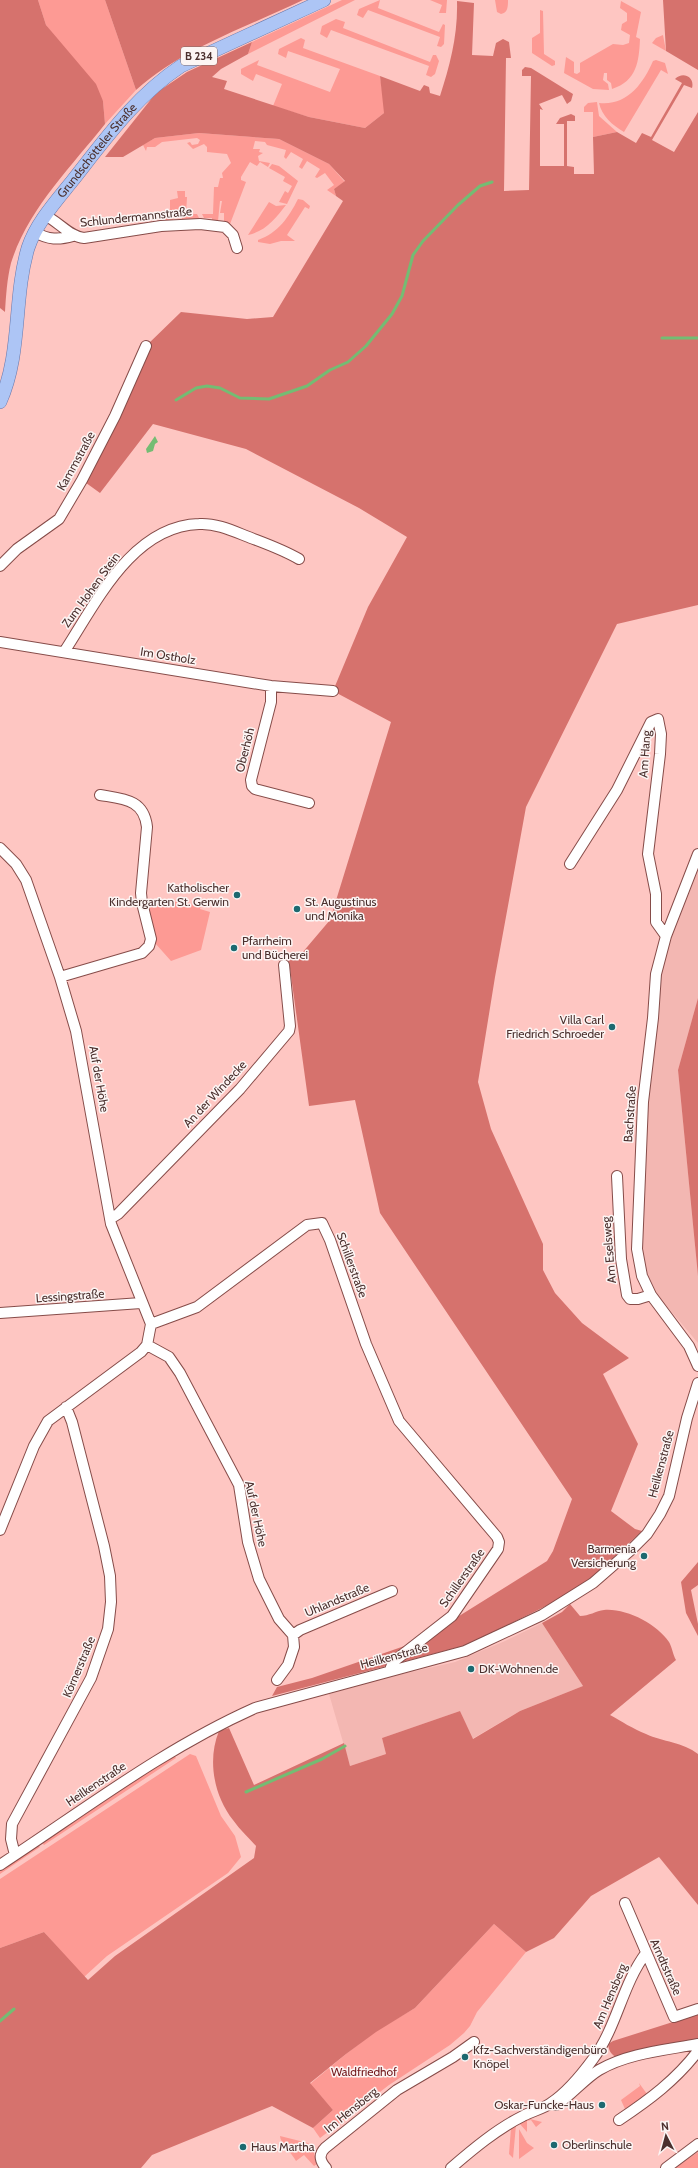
<svg xmlns="http://www.w3.org/2000/svg" width="698" height="2168" viewBox="0 0 698 2168" font-family="Cabin,sans-serif">
  <rect width="100%" height="100%" fill="#fec6c2"/>
  <!-- built -->
  <path fill="#f3b7b2" d="M698,861v137l-20,72 20,206v67l-45,-53 -7,-20 -6,-21 6,-146 13,-128 10,-37z
    M542,1623l41,63 -63,25 -48,28 -12,-28 -78,27 4,16 -36,12 -21,-72 60,-17 66,-15 50,-21z"/>
  <!-- green -->
  <path fill="#fd9a94" d="M38,0h67l31,90 -31,34 -2,-23 -57,-76z
    M342,0h13l-107,54 4,-12z
    M380,0l-2,8 61,24 4,-8 2,1 -1,19 -3,3 -4,-1 3,-9 -72,-27 -5,8 -6,-3 2,-6z
    M430,0h17l-1,13h-7l3,-8z
    M495,0h13c0,6 0,13 -7,14l-4,-2z
    M621,1l20,11 -5,25 4,2c-1,22 -3,42 -28,50l-1,-6 -4,-3v-7h-3l-1,7 5,4 1,6 -16,-1 -29,-16 2,-16 8,5v11l3,1 3,-2v-9l33,-19 10,1 6,-2 1,-8 -9,-5 1,-6 5,-3v-8l-7,-5z
    M540,10l3,1 1,43 11,7v4l-3,1 -20,-13v-15l8,-5z
    M336,19l9,3 -2,6 87,34 3,-7h3l3,6 -4,13 -4,3 -5,-2 3,-9 -98,-36 -4,8 -7,-4 2,-8z
    M663,35l3,16 -14,-8 4,-5z
    M301,38l4,2 -2,8 77,28 4,27v10l-19,15 -56,-11 -36,-11 9,-22 -26,-10 -3,7 -12,-7v-5l18,-9 -2,5 73,27 10,-23 -52,-18 -2,7 -8,-4 1,-5z
    M656,60l9,3 3,11 -7,-4 -37,62c-12,-7 -22,-16 -25,-29 28,3 44,-19 54,-42z
    M597,102l2,14 18,16 -24,5v-25h-9v-5l4,-4z
    M199,133l80,6 50,25 16,18 -11,7 2,7 -9,-6 7,-5 -9,-12 -8,5 -2,-1 5,-8 -13,-8 -5,8 -3,-2 4,-8 -12,-7 -5,7 -2,-2 2,-7 -19,-5 -2,-3 -10,-1 -2,8h7l-1,3 4,1 -5,3 1,5 11,2 -2,4 -8,-5 -3,4 -7,-4 -9,15v3l5,2 -16,42 -6,-2v-9h-4l2,-12h-2l-2,20 -6,1v-4h-8l-2,-4h11l1,-27h4l2,-9h3l-1,-5 9,-10 -4,-9 -20,-2v-5l-3,-3 -11,5 -6,-6 3,-1 2,3 6,-1 2,-4 -3,-2 -35,4 -7,5h-8l-1,4 -3,-6 -8,4 20,-11z
    M272,164l7,2 19,15 -11,23 -8,-2 6,-11 3,2 4,-7 -9,-5 2,-4 -16,-9z
    M177,191h8v6h2l-1,17h11l2,4 -2,1 -15,1v-9l-10,1 1,8 -8,1v-2l5,-5v-14l8,-2z
    M298,199l5,1 7,6 -1,3 -4,-2 -18,28 8,6h-14l-11,3 -12,-2v-2c20,-7 31,-23 40,-41z
    M269,202l7,4 10,-1c-11,14 -20,26 -38,30z
    M162,900l39,5 -1,4 10,3 -9,38 -30,11 -16,-18 -10,-39 16,-1z
    M190,1754l6,2 25,60 14,20 6,21 -13,16 -121,83 -23,21 -40,-45 -44,16v-69z
    M174,1755l2,3 -132,87 -2,-2z
    M38,1845l2,2 -40,27v-3z
    M494,1924l32,28 -49,60 -7,14 -6,7 -14,12 -61,40 -69,53 -7,-10 20,-18 -23,-26 36,-30 30,-23 39,-23z
    M639,2083l8,11 -22,15 -4,-9 19,-14z
    M526,2118l16,4 -6,5 -5,-7 -4,1v11l-8,-9 -3,2 -3,33 -4,-4 2,-26 2,-3z
    M519,2129l8,14 7,5 -15,11z
    M280,2136l28,7 5,6 4,15 -3,2 -10,-11 -8,6c-4,-8 -16,-18 -16,-25z
    M698,2152v16h-23z"/>
  <!-- forest -->
  <path fill="#d6726d" d="M0,0h38l8,25 50,59 7,17 2,23c-34,43 -77,85 -94,139 -4,16 -5,33 -6,49l-5,-4z
    M105,0h198c-58,28 -118,47 -167,90z
    M663,0h35v70l-32,-19z
    M457,1l17,2 -2,52 21,1 3,-13 7,-4 6,3 2,16h-5l-2,133 25,-1 2,-114h-9v-6l3,-3 6,1 42,26 -2,7 -4,3 -5,-9 -23,9 4,6 -3,-1v57h24v-42h-8l4,-6 11,-4 4,2v5h-8v45l7,1v7h20l-1,-37 24,-5 19,11 6,-10 9,4 31,-54 -7,-4c8,-8 20,-2 17,9l-8,-3 -32,55 22,12 24,-40v493l-81,19 -91,183 -31,170 -17,105 13,47 52,115v26l12,23 27,30 47,35 -26,16 35,70 -27,67 24,18 7,2 -50,47 -34,22 -91,45 -195,51 5,-9 35,-9 107,-37 128,-80 6,-10 19,-52 -192,-286 -25,-113 -46,6 -21,-152 14,-1 28,-33 61,-198 -58,-31 35,-84 39,-70 -48,-29 -113,-59 -93,-25 -53,69 -18,-13 64,-134 35,-34 66,7 26,-2 70,-116 -7,-5 -2,-7 11,-8 -16,-17 -50,-25 -80,-6 -44,5 -32,19h-18l51,-64 31,-21 65,-30 -4,12 -27,15 -9,8 15,4 -3,8 85,28 56,11 19,-15 -4,-37 40,15 4,-6 5,2 1,6 10,3c10,-31 18,-61 17,-95z
    M698,998v278l-20,-206z
    M698,1562v23l-7,5 7,34v12l-12,-23 -5,-31z
    M570,1604l10,12c9,0 16,-5 24,-6 22,-2 53,14 65,32 3,5 4,13 7,18l-66,55c11,6 23,14 36,19 17,8 37,8 52,20v151l-39,-48 -68,39 -37,42 -28,14 -32,-28 -79,84 -39,24 -30,22 -36,29 23,27 -20,18 -41,-22 -120,49 -11,13h-141v-220l44,-16 44,48 27,-24 139,-98 2,-12c-7,-8 -16,-16 -23,-26 -19,-24 -26,-60 -14,-89l10,-3 25,57 90,-42 6,23 36,-12 -4,-16 78,-27 13,28 47,-28 63,-25 -41,-63 20,-11z
    M698,2014v26l-80,18c-7,-3 -9,-7 -10,-14l5,-3z"/>
  <!-- water -->
  <path fill="#74bc73" d="M155,436l3,6 -3,2 -2,7 -6,2 -1,-4z"/>
  <g fill="none" stroke-linecap="round" stroke-linejoin="round">
    <!-- stream -->
    <path stroke="#74bc73" stroke-width="3" d="M662,338h36
      M176,400l20,-12 11,-2 13,2 20,10 29,1 38,-13 23,-16 18,-8 18,-16 26,-32 10,-18 11,-41 10,-14 35,-36 22,-19 12,-4
      M246,1792l76,-33 23,-13
      M0,2021l14,-12"/>
    <defs>
      <path id="minor" d="M46,216c13,6 24,21 38,22l77,-12 39,-2 25,3 8,8 4,13
        M35,232c13,8 24,8 38,4
        M0,566l17,-17 42,-30 23,-39 33,-64 31,-70
        M0,642l271,44 62,5
        M64,652c32,-49 68,-126 135,-128 16,-1 32,6 47,12 18,7 36,13 53,23
        M271,686v16l-20,78 1,6 3,3 54,14
        M0,848l16,16 10,16 34,97 16,54 35,193 40,100 -4,21 -6,7 -93,69 -14,25 -34,84
        M698,854l-32,82 -10,38 -3,44 -10,84 -6,147 5,27 9,19 38,51 9,20
        M570,864l47,-74 34,-68 7,-3 3,15 -1,20 -12,100 8,40v28l10,14
        M60,977l82,-24 7,-7 2,-7 -9,-36 -1,-10 6,-66c-3,-28 -24,-28 -47,-32
        M617,1176l4,83 6,36 3,4h8l13,-4
        M110,1219l8,-5 122,-125 49,-58 1,-5 -6,-61
        M0,1313l141,-10
        M151,1324l46,-17 110,-82 15,-2 8,17 36,104 33,77 98,116 2,5 -1,7 -46,67 -59,46 -3,8
        M147,1345l22,12 11,16 59,112 9,57 11,37 20,40 14,16 1,12 -6,18 -11,15
        M293,1635l7,-5 92,-39
        M15,1855l-4,-16 1,-15 79,-146 17,-49 3,-27 -1,-26 -6,-30 -32,-124 -6,-15
        M0,1865c84,-55 163,-116 255,-157l210,-57 77,-36 51,-32 39,-34 15,-15 13,-20 9,-18 18,-78 11,-35
        M625,1903l49,114 24,-8
        M556,2105c16,-10 28,-26 43,-35 29,-17 67,-20 99,-26
        M619,2120c30,-20 57,-40 79,-69
        M326,2168c-6,-7 -8,-13 -1,-20l72,-58 56,-33 21,-15
        M451,2168c22,-19 46,-39 72,-52 9,-5 20,-7 28,-13 15,-10 31,-29 42,-44 24,-32 29,-74 53,-106
        M666,2168l32,-24"/>
      <g id="major">
        <path id="s1" d="M0,402c22,-49 13,-103 28,-154 8,-25 29,-48 45,-68 33,-42 63,-84 108,-114l143,-66"/>
      </g>
    </defs>
    <!-- minor casing -->
    <use href="#minor" stroke="#864c49" stroke-width="12"/>
    <!-- major casing -->
    <use href="#major" stroke="#6878ab" stroke-width="14"/>
    <!-- minor -->
    <use href="#minor" stroke="#fff" stroke-width="10"/>
    <!-- major -->
    <use href="#major" stroke="#adc5f5" stroke-width="13"/>
  </g>
  <!-- markers -->
  <g fill="#1c6970" stroke="#fcf5f4" stroke-width="1.5">
    <circle cx="237" cy="895" r="4"/>
    <circle cx="297" cy="909" r="4"/>
    <circle cx="234" cy="948" r="4"/>
    <circle cx="612" cy="1027" r="4"/>
    <circle cx="644" cy="1556" r="4"/>
    <circle cx="471" cy="1669" r="4"/>
    <circle cx="465" cy="2057" r="4"/>
    <circle cx="602" cy="2105" r="4"/>
    <circle cx="554" cy="2145" r="4"/>
    <circle cx="243" cy="2147" r="4"/>
  </g>
  <g text-anchor="middle" stroke-width="3" stroke-linejoin="round" paint-order="stroke">
    <!-- shield labels -->
    <rect fill="#fcf5f4" stroke="#806b69" stroke-width="1" x="181" y="47" width="36" height="18" rx="3"/>
    <g font-size="11" font-weight="bold" fill="#4b302e">
      <text x="199" y="60">B 234</text>
    </g>
    <!-- street labels -->
    <g font-size="12" fill="#4b302e" stroke="#fcf5f4">
      <text dy="4" stroke="none"><textPath href="#s1" startOffset="277">Grundschötteler Straße</textPath></text>
      <text transform="translate(136 217) rotate(-6)" y="4">Schlundermannstraße</text>
      <text transform="translate(76 461) rotate(-61)" y="4">Kammstraße</text>
      <text transform="translate(91 590) rotate(-54)" y="4">Zum Hohen Stein</text>
      <text transform="translate(168 656) rotate(9)" y="4">Im Ostholz</text>
      <text transform="translate(245 750) rotate(-76)" y="4">Oberhöh</text>
      <text transform="translate(645 754) rotate(-86)" y="4">Am Hang</text>
      <text transform="translate(99 1079) rotate(80)" y="4">Auf der Höhe</text>
      <text transform="translate(215 1094) rotate(-47)" y="4">An der Windecke</text>
      <text transform="translate(630 1114) rotate(-86)" y="4">Bachstraße</text>
      <text transform="translate(609 1250) rotate(-95)" y="4">Am Eselsweg</text>
      <text transform="translate(352 1265) rotate(70)" y="4">Schillerstraße</text>
      <text transform="translate(70 1296) rotate(-4)" y="4">Lessingstraße</text>
      <text transform="translate(661 1464) rotate(-75)" y="4">Heilkenstraße</text>
      <text transform="translate(256 1514) rotate(78)" y="4">Auf der Höhe</text>
      <text transform="translate(462 1578) rotate(-55)" y="4">Schillerstraße</text>
      <text transform="translate(337 1600) rotate(-23)" y="4">Uhlandstraße</text>
      <text transform="translate(394 1656) rotate(-15)" y="4">Heilkenstraße</text>
      <text transform="translate(79 1667) rotate(-67)" y="4">Körnerstraße</text>
      <text transform="translate(96 1784) rotate(-34)" y="4">Heilkenstraße</text>
      <text transform="translate(666 1967) rotate(66)" y="4">Arndtstraße</text>
      <text transform="translate(610 1996) rotate(-67)" y="4">Am Hensberg</text>
      <text transform="translate(351 2110) rotate(-39)" y="4">Im Hensberg</text>
    </g>
    <!-- poi labels -->
    <g font-size="12" fill="#4b302e" stroke="#fcf5f4" text-anchor="start">
      <text x="229" y="892" text-anchor="end">Katholischer<tspan x="229" dy="14">Kindergarten St. Gerwin</tspan></text>
      <text x="305" y="906">St. Augustinus<tspan x="305" dy="14">und Monika</tspan></text>
      <text x="242" y="945">Pfarrheim<tspan x="242" dy="14">und Bücherei</tspan></text>
      <text x="604" y="1024" text-anchor="end">Villa Carl<tspan x="604" dy="14">Friedrich Schroeder</tspan></text>
      <text x="636" y="1553" text-anchor="end">Barmenia<tspan x="636" dy="14">Versicherung</tspan></text>
      <text x="479" y="1673">DK-Wohnen.de</text>
      <text x="473" y="2054">Kfz-Sachverständigenbüro<tspan x="473" dy="14">Knöpel</tspan></text>
      <text x="594" y="2109" text-anchor="end">Oskar-Funcke-Haus</text>
      <text x="562" y="2149">Oberlinschule</text>
      <text x="251" y="2151">Haus Martha</text>
    </g>
    <!-- park labels -->
    <g font-size="12" fill="#72171b" stroke="#fcf5f4">
      <text x="364" y="2076">Waldfriedhof</text>
    </g>
  </g>
  <!-- north arrow -->
  <g transform="translate(666 2136) rotate(354)" stroke="#fcf5f4" stroke-width="3" paint-order="stroke">
  <path d="M0-3L7 15L0 10L-7 15Z" fill="#4b302e"/>
  <text y="-6" font-size="11" font-weight="bold" text-anchor="middle" fill="#4b302e">N</text>
  </g>
</svg>
